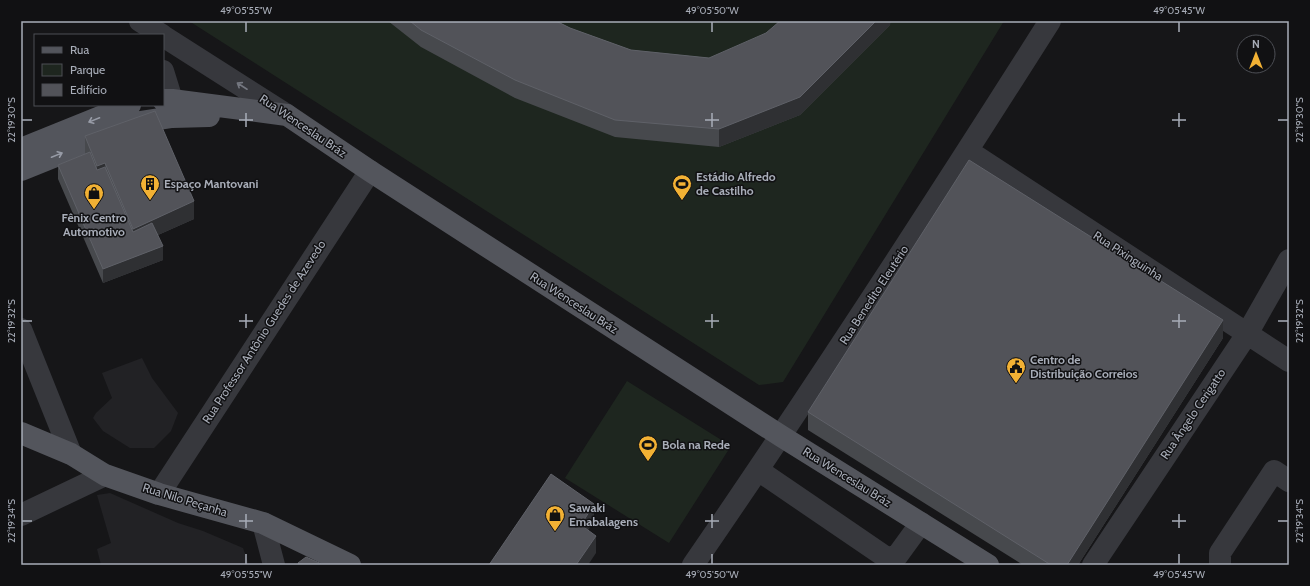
<svg xmlns="http://www.w3.org/2000/svg" width="1310" height="586" viewBox="0 0 1310 586" font-family="Cabin,sans-serif">
  <rect width="100%" height="100%" fill="#161618"/>
  <!-- built -->
  <path fill="#222225" d="M142,358l10,20 26,35 -7,18 -17,17h-24l-27,-17 -10,-13 3,-5 16,-15 -10,-25z
    M110,493l68,30 25,8 40,17 6,17h-148l-4,-16 14,-6 -14,-48z"/>
  <!-- green -->
  <path fill="#1e261f" d="M189,21h815l-221,361 -24,3z
    M627,381l104,65 -62,97 -104,-65z"/>
  <g fill="none" stroke-linecap="round" stroke-linejoin="round">
    <!-- minor -->
    <path stroke="#37383d" stroke-width="22" d="M140,21l22,14
      M163,36l124,79
      M163,71l9,29
      M968,151l321,210
      M21,329l50,125
      M758,470l126,86 6,2 7,-2 24,-33
      M159,494l211,-323
      M21,515l84,-40
      M263,523l11,42
      M693,565c123,-179 241,-361 357,-544
      M1093,565l154,-231 42,-74
      M1220,565v-12l54,-82 15,10"/>
    <!-- major -->
    <path stroke="#53555c" stroke-width="22" d="M163,100h9l115,15 83,56 411,265 207,129
      M21,149l109,-44
      M21,170l119,-48 32,-5 37,-1
      M21,433l50,21 34,21 54,19 104,29 87,42"/>
  </g>
  <!-- wall -->
  <path fill="#47494d" d="M388,21h168l14,7 61,22 78,8 181,-33 -90,90 -81,32 -104,-10 -100,-39 -94,-51z
    M85,136l109,83 -36,16 5,25 -60,23 -45,-104v-14l27,-11z
    M1223,338l-145,227h-55l-215,-135v-18z"/>
  <!-- shaded-wall -->
  <path fill="#2f3033" d="M876,21h15l-1,4 -90,90 -81,32v-18z
    M105,163v18l-8,2v-17z
    M194,201v18l-61,27v-17z
    M163,246v14l-60,23v-14z
    M1223,320v18l-145,227h-11z
    M594,504v17l-13,21v-17z
    M596,536v17l-8,12h-12z"/>
  <!-- building -->
  <path fill="#525359" stroke="#5f6168" d="M410,21h146l14,7 61,22 78,8 57,-25 14,-12h96l-76,76 -81,32 -104,-9 -100,-40 -94,-50z
    M155,111l39,90 -61,28 -28,-66 -8,3 -12,-30z
    M90,152l7,18 8,-3 28,65 19,-9 11,23 -60,23 -45,-104z
    M969,160l254,160 -156,245h-16l-243,-153z
    M551,474l43,30 -13,21 15,11 -20,29h-87z
    M306,557l18,8h-25l-1,-2z"/>
  <!-- one-way arrows -->
  <defs><path id="oneway-shaft" d="M-6 0H5M1.5-3L5.5 0L1.5 3" fill="none" stroke-width="1.6" stroke-linecap="round" stroke-linejoin="round"/></defs>
  <use stroke="#757881" href="#oneway-shaft" transform="translate(242 86) rotate(-147)"/>
  <g stroke="#979ba6">
    <use href="#oneway-shaft" transform="translate(94 120) rotate(158)"/>
    <use href="#oneway-shaft" transform="translate(57 155) rotate(-22)"/>
  </g>
  <!-- ticks -->
  <path fill="none" stroke="#a8adb8" stroke-width="1.5" d="M246,22v10M712,22v10M1179,22v10M246,113v14M712,113v14M1179,113v14M22,120h10M239,120h14M705,120h14M1172,120h14M1278,120h10M246,314v14M712,314v14M1179,314v14M22,321h10M239,321h14M705,321h14M1172,321h14M1278,321h10M246,514v14M712,514v14M1179,514v14M22,521h10M239,521h14M705,521h14M1172,521h14M1278,521h10M246,554v10M712,554v10M1179,554v10"/>
  <!-- icons -->
  <defs>
    <symbol id="building-pin" viewBox="-11 -11 22 30"><path d="M0 17L-7.5 6A9.5 9.5 0 1 1 7.5 6Z" fill="#f2b134" stroke="#111113"/><path d="M-4-6H4V6H1V3H-1V6H-4ZM-2.5-4.3h1.7v1.8h-1.7ZM.8-4.3h1.7v1.8H.8ZM-2.5-1h1.7V.8h-1.7ZM.8-1h1.7V.8H.8Z" fill="#111"/></symbol>
    <symbol id="stadium-pin" viewBox="-11 -11 22 30"><path d="M0 17L-7.5 6A9.5 9.5 0 1 1 7.5 6Z" fill="#f2b134" stroke="#111113"/><path d="M0-5a6.5 5 0 1 0 0 10a6.5 5 0 1 0 0-10ZM-3.5-1.8h7v3.6h-7Z" fill="#111"/></symbol>
    <symbol id="shop-pin" viewBox="-11 -11 22 30"><path d="M0 17L-7.5 6A9.5 9.5 0 1 1 7.5 6Z" fill="#f2b134" stroke="#111113"/><path d="M-5-2.5h2.3a2.7 3.5 0 0 1 5.4 0H5L5.5 6h-11ZM-1.5-2.5h3a1.5 2.3 0 0 0-3 0Z" fill="#111"/></symbol>
    <symbol id="civic-pin" viewBox="-11 -11 22 30"><path d="M0 17L-7.5 6A9.5 9.5 0 1 1 7.5 6Z" fill="#f2b134" stroke="#111113"/><path d="M-.6-6.5H3V-4.5H.6V-3L4-1V1h2V6H-6V1h2V-1L-.6-3ZM-1.2 2.5V6h2.4V2.5Z" fill="#111"/></symbol>
  </defs>
  <g fill-rule="evenodd">
    <use href="#building-pin" x="139" y="173" width="22" height="30"/>
    <use href="#stadium-pin" x="671" y="173" width="22" height="30"/>
    <use href="#shop-pin" x="83" y="182" width="22" height="30"/>
    <use href="#civic-pin" x="1005" y="356" width="22" height="30"/>
    <use href="#stadium-pin" x="637" y="434" width="22" height="30"/>
    <use href="#shop-pin" x="544" y="504" width="22" height="30"/>
  </g>
  <g text-anchor="middle" stroke-width="3" stroke-linejoin="round" paint-order="stroke">
    <!-- street labels -->
    <g font-size="12" fill="#a8adb8" stroke="#111113">
      <text transform="translate(303 126) rotate(34)" y="4">Rua Wenceslau Bráz</text>
      <text transform="translate(1128 256) rotate(33)" y="4">Rua Pixinguinha</text>
      <text transform="translate(874 295) rotate(-57)" y="4">Rua Benedito Eleutério</text>
      <text transform="translate(574 303) rotate(33)" y="4">Rua Wenceslau Bráz</text>
      <text transform="translate(264 332) rotate(-57)" y="4">Rua Professor Antônio Guedes de Azevedo</text>
      <text transform="translate(1193 414) rotate(-56)" y="4">Rua Ângelo Cerigatto</text>
      <text transform="translate(847 477) rotate(32)" y="4">Rua Wenceslau Bráz</text>
      <text transform="translate(185 500) rotate(17)" y="4">Rua Nilo Peçanha</text>
    </g>
    <!-- poi labels -->
    <g font-size="12" font-weight="bold" fill="#a8adb8" stroke="#111113" text-anchor="start">
      <text x="696" y="181">Estádio Alfredo<tspan x="696" dy="14">de Castilho</tspan></text>
      <text x="164" y="188">Espaço Mantovani</text>
      <text x="94" y="222" text-anchor="middle">Fênix Centro<tspan x="94" dy="14">Automotivo</tspan></text>
      <text x="1030" y="364">Centro de<tspan x="1030" dy="14">Distribuição Correios</tspan></text>
      <text x="662" y="449">Bola na Rede</text>
      <text x="569" y="512">Sawaki<tspan x="569" dy="14">Emabalagens</tspan></text>
    </g>
  </g>
  <!-- border -->
  <rect width="1310" height="586" fill="none" stroke="#111113" stroke-width="44"/>
  <!-- legend -->
  <rect x="34" y="34" width="130" height="72" fill="#111113" stroke="#4d4f55"/>
  <rect x="42" y="47" width="20" height="6" fill="#53555c" stroke="#4d4f55"/>
  <text x="70" y="54" font-size="12" fill="#a8adb8">Rua</text>
  <rect x="42" y="64" width="20" height="12" fill="#1e261f" stroke="#4d4f55"/>
  <text x="70" y="74" font-size="12" fill="#a8adb8">Parque</text>
  <rect x="42" y="84" width="20" height="12" fill="#525359" stroke="#4d4f55"/>
  <text x="70" y="94" font-size="12" fill="#a8adb8">Edifício</text>
  <!-- north arrow -->
  <g transform="translate(1256 54)"><circle r="19" fill="#111113" stroke="#4d4f55"/>
  <path d="M0-3L7 15L0 10L-7 15Z" fill="#f2b134"/>
  <text y="-6" font-size="11" font-weight="bold" text-anchor="middle" fill="#a8adb8">N</text>
  </g>
  <rect x="22" y="22" width="1266" height="542" fill="none" stroke="#a8adb8" stroke-width="1.5"/>
  <g font-size="10" text-anchor="middle" fill="#a8adb8">
    <text x="246" y="14">49°05'55"W</text>
    <text x="712" y="14">49°05'50"W</text>
    <text x="1179" y="14">49°05'45"W</text>
    <text transform="translate(11 120) rotate(-90)" y="4">22°19'30"S</text>
    <text transform="translate(1299 120) rotate(-90)" y="4">22°19'30"S</text>
    <text transform="translate(11 321) rotate(-90)" y="4">22°19'32"S</text>
    <text transform="translate(1299 321) rotate(-90)" y="4">22°19'32"S</text>
    <text transform="translate(11 521) rotate(-90)" y="4">22°19'34"S</text>
    <text transform="translate(1299 521) rotate(-90)" y="4">22°19'34"S</text>
    <text x="246" y="578">49°05'55"W</text>
    <text x="712" y="578">49°05'50"W</text>
    <text x="1179" y="578">49°05'45"W</text>
  </g>
</svg>
